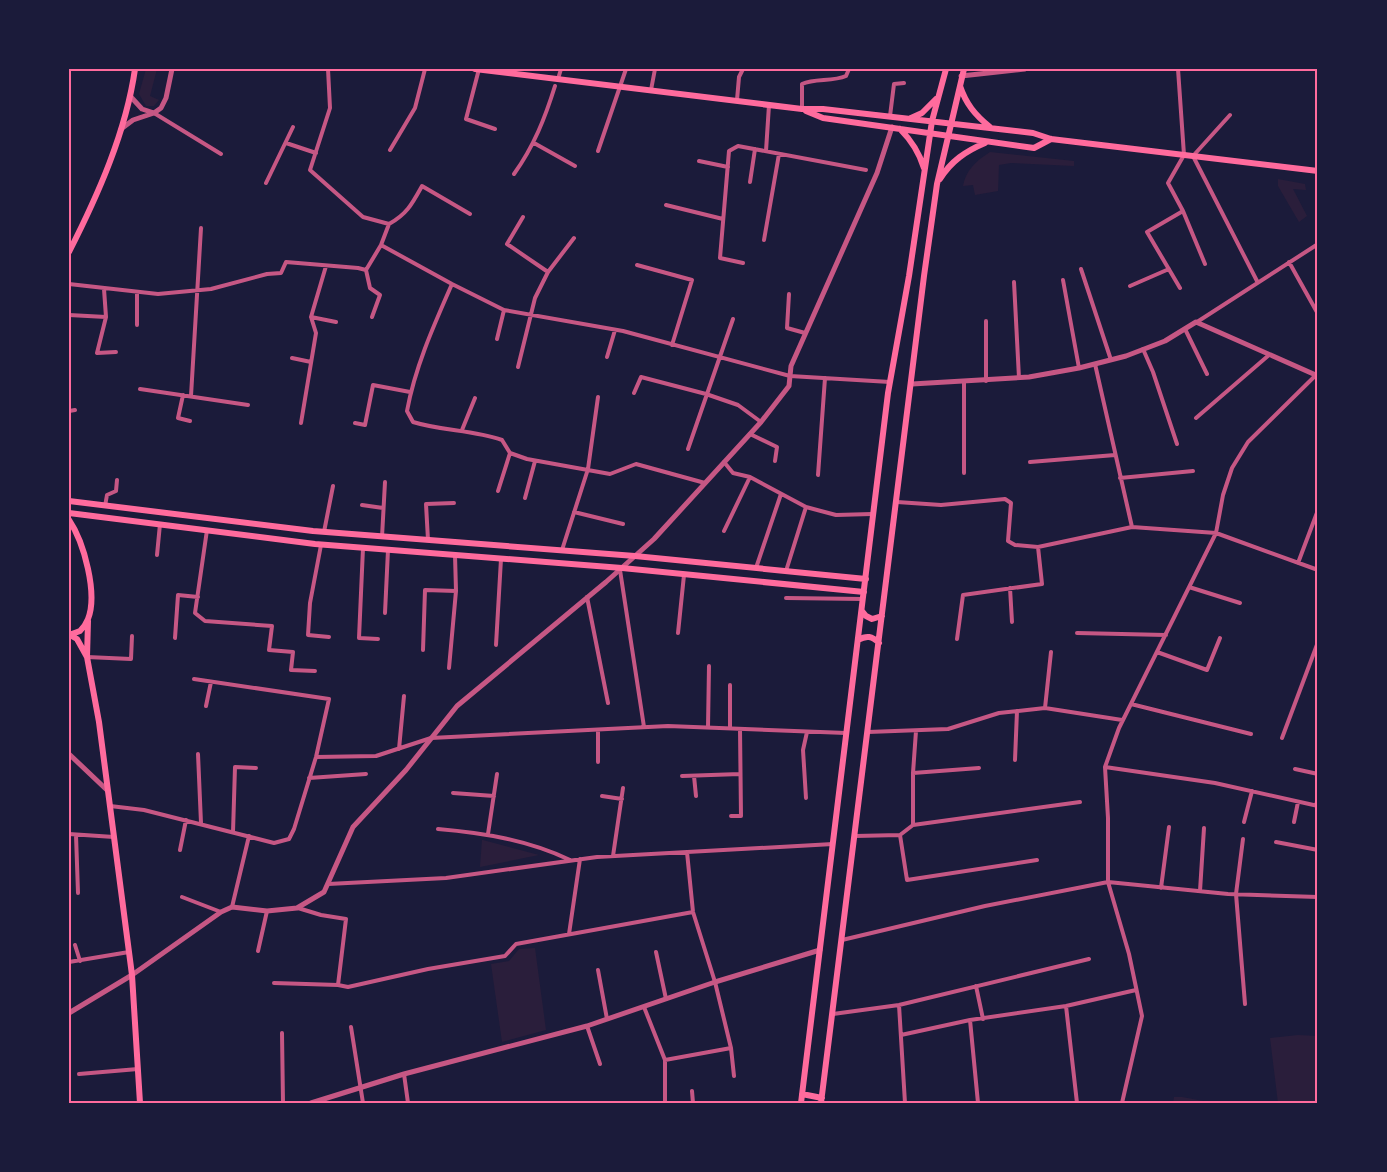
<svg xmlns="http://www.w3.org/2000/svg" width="1387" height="1172" viewBox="0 0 1387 1172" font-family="'PT Sans Narrow',sans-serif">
  <rect width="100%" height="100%" fill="#1b1b3a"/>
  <!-- green -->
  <path fill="#2a1e3b" d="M146,69h11l-7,27 9,4 -5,6h-8l-7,-12z
    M990,152l84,9v5l-63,-3 -12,2 -1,26 -23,4 -2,-10 -10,1c3,-16 13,-25 27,-34z
    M1278,179l27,5 1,6 -13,-1 14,27 -8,6 -21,-36z
    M482,840h1l56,15 -59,12z
    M535,948l11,82 -44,12 -11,-78 18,-3 10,-12z
    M1298,1035l20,1v67h-40l-8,-65z
    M1174,1097h8l32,6h-41z"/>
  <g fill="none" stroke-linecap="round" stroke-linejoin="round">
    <!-- minor -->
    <path stroke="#c65784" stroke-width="4" d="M328,69l2,39 -20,62 53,47 26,7 -8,21 71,39 52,26 119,21 167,45 100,6
      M479,69l-13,50 29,10
      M1178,69l6,86 -16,28 15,28 22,53
      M558,79l3,-10
      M651,90l4,-21
      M737,100l2,-23 4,-8
      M802,109v-25c13,-6 30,-2 44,-8l3,-7
      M154,113l67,41
      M1230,115l-37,41 64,125
      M890,116l4,-32 10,-1
      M286,143l30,10
      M534,143l41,23
      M390,150l25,-42 10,-39
      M598,151l28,-82
      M766,151l3,-46
      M699,161l29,6
      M514,174c20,-28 31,-56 41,-88
      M750,182l5,-33
      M266,183l27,-56
      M666,205l57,14
      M523,217l-16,27 41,28
      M389,224c18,-10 23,-20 33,-38l48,28
      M764,240l15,-86
      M1289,262l29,52
      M743,263l-23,-5 9,-107 9,-5 128,24
      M637,265l55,15 -20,65
      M1081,269l30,91
      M366,270l15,-25
      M1063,280l16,88
      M1014,282l5,96
      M69,284l89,10 53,-5 56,-15 14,-1 5,-11 72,6 8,2 4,18 10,7 -8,22
      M452,284c-18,41 -37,83 -45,127l6,11c29,9 60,8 89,18l8,13 17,6 83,15 26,-10 69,19
      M1130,286l39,-17
      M1180,288l-33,-56 36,-21
      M104,289l2,28 -9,36 19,-1
      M137,292v33
      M789,294l-2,34 18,5
      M69,315l37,2
      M311,317l25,5
      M986,321v60
      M1197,322l121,-78
      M1185,329l22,45
      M497,339l7,-29
      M1143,349l10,23 24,72
      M607,357l8,-27
      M292,358l19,4
      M1095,364l37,163
      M518,367l17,-69 13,-26 26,-34
      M140,389l108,16
      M634,393l7,-16 65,17 32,11 23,17
      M183,395l-5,23 12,3
      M191,396l10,-168
      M69,411l6,-1
      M1196,418l73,-63
      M301,423l15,-90 -5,-16 15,-51
      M355,423l10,2 8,-40 37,7
      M462,430l13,-32
      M750,434l27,13 -2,14
      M688,449l45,-130
      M724,462l9,11 17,4 56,30 30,8 36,-1
      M1030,462l85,-7
      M964,473v-91
      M818,475l7,-97
      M1120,478l73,-7
      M498,491l12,-38
      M525,498l10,-37
      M897,502l44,3 64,-6 6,4 -3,38 7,4 23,2
      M362,505l21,3
      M105,506l2,-11 9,-4 1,-11
      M574,512l49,12
      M207,530l-12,83 10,8 67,5 -3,24 24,2 -2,18 24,1
      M724,531l26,-54
      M324,532l9,-46
      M382,537l3,-55
      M428,540l-2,-36 28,-1
      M321,545l-11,58 -2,32 21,2
      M363,548l-4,90 19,1
      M562,550l26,-81 10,-72
      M157,555l3,-31
      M1298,563l20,-53
      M756,568l25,-74
      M620,570l24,157
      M786,571l20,-64
      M1189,587l51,16
      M1010,588l2,34
      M587,597l21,106
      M786,598l77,1
      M385,613l3,-63
      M678,633l6,-58
      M1077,633l89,2
      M175,638l3,-43 20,2
      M957,639l6,-44 79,-11 -4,-37 94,-20 84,6 102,37
      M496,645l5,-86
      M423,650l2,-60 31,1
      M1157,652l50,18 13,-32
      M87,657l44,2 1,-23
      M449,668l7,-77 -1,-36
      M730,685v43
      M1131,704l120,30
      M206,706l5,-24
      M1045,708l6,-56
      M708,727l1,-61
      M868,732l80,-3 51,-16 46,-5 77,12
      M1282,738l36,-96
      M399,749l5,-53
      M198,754l3,69
      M316,757l60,-1 55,-18 237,-12 178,7
      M1015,760l2,-49
      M598,762v-32
      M1105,767l110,16 103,23
      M1295,769l23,5
      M913,773l66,-5
      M682,776l58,-2
      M694,776l2,20
      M309,778l57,-4
      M453,793l41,3
      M602,796l20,3
      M806,798l-3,-48 4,-18
      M110,806l34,4 130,33 15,-4 5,-10 22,-72 13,-58 -135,-20
      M1316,806l2,-9
      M731,816h10l-1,-87
      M1244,822l8,-31
      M1294,822l4,-20
      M913,825l167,-23
      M438,829c46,4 90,11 132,31
      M233,832l2,-65 21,1
      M69,834l45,3
      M488,834l9,-60
      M76,835l2,58
      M900,835l7,45 130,-20
      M855,836l45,-1 13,-10v-52l3,-42
      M1243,839l-7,55 9,110
      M1276,842l42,8
      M180,850l6,-30
      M687,852l6,60 22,70 16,66 3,28
      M613,856l10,-68
      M328,884l118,-6 151,-21 236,-13
      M1161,888l8,-61
      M1200,891l4,-63
      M182,897l39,15
      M232,907l17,-71
      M298,908l23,7 25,4 -8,66
      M569,934l11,-75
      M842,940l143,-34 123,-24 120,12 90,3
      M75,945l5,16
      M258,951l9,-40
      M656,952l10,47
      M69,962l60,-10
      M598,970l9,49
      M274,983l64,2 10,2 80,-18 77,-13 11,-12 177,-32
      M976,986l7,33
      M899,1005l6,98
      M1066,1006l11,97
      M644,1007l21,53v43
      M833,1014l66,-9 190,-46
      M970,1020l8,83
      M587,1026l13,38
      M351,1027l12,76
      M282,1033l1,70
      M901,1035l69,-15 96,-14 70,-16
      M665,1060l66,-12
      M79,1074l59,-5
      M404,1074l4,29
      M692,1091l1,12
      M1122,1103l20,-87 -13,-62 -21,-72v-64l-3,-51 14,-39 97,-195 7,-38 9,-27 16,-26 68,-67"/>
    <!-- tertiary -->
    <path stroke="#c65784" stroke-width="5" d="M961,76l64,-7
      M131,97l11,12 12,4
      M121,129l12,-9 21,-7 7,-5 5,-10 6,-29
      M912,384l117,-7 50,-9 47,-12 39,-15 31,-19 122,54
      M69,754l39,37
      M69,1013l63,-38 89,-63 11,-5 35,4 30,-3 27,-16 29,-65 53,-57 51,-64 149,-124 48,-43 107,-117 28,-36 2,-20 86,-193 15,-46
      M311,1103l93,-29 183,-48 128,-44 105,-32"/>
    <!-- secondary -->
    <path stroke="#ff6b9d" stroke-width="6" d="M475,69l327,40h21l210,24 18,6 267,32
      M960,86c6,18 15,29 30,41
      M806,111l17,7 211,30 17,-9
      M911,118l11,-5 14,-14
      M900,129c12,12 19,23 24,39
      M940,179c11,-18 26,-28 45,-36
      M69,252c29,-57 57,-120 66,-183
      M69,501l244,30 322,25 231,23
      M69,513l246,31 307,24 242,24
      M69,520c15,22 29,74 19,99 -2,5 -5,9 -8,12l-11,4
      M862,611l4,5 6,3 10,-3
      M70,635l7,4 10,18 1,-36
      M858,640c9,-5 14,-4 21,3
      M87,657l12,65 33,253 8,128
      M802,1094l20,4
      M801,1103l87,-710 21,-117 23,-155 14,-52
      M821,1103l103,-827 13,-92 27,-115"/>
  </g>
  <!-- border -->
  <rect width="1387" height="1172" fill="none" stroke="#1b1b3a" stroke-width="141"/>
  <rect x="70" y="70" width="1246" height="1032" fill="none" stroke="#ff6b9d" stroke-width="2"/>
</svg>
